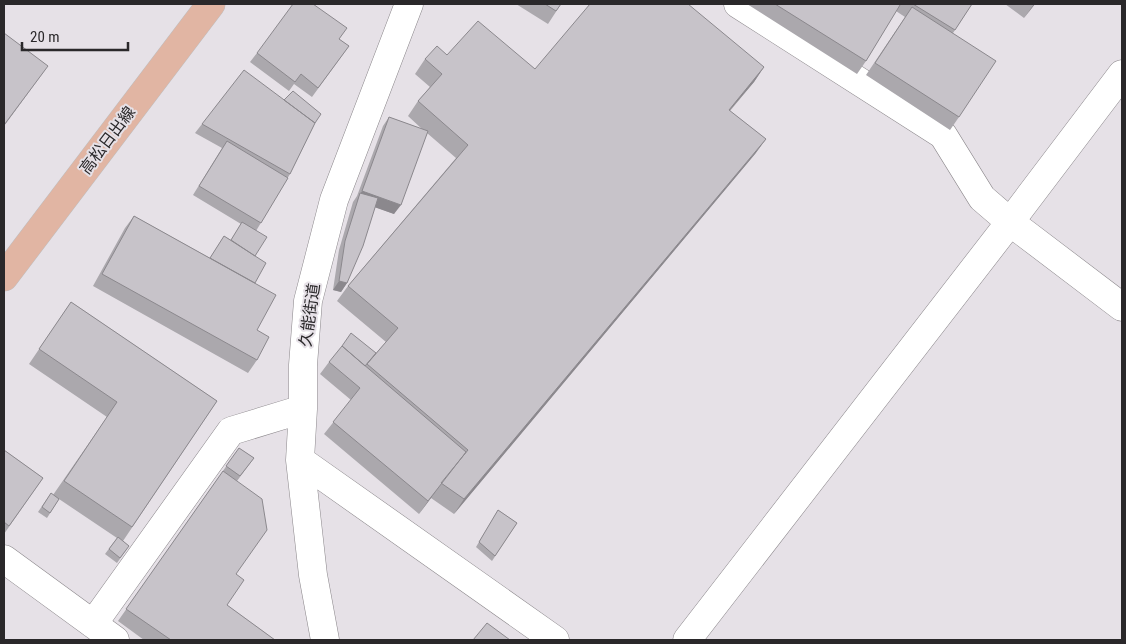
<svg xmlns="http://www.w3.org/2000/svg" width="1126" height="644" viewBox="0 0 1126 644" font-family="'Roboto Condensed','Noto Sans JP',sans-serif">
  <rect width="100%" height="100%" fill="#e6e1e7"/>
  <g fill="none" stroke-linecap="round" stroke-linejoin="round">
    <defs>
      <path id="minor" d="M738,4l205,131 39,63 28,24 112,85
        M300,460l255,180
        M4,559l111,81
        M93,624l138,-193 72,-22
        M325,640l-12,-65 -13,-115 3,-51v-44l5,-64 26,-101 75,-196
        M687,640l323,-418 112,-148"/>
      <path id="major" d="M4,277l207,-273"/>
    </defs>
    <!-- minor casing -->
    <use href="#minor" stroke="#8b878b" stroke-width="29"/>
    <!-- major casing -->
    <use href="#major" stroke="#bfbebf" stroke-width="29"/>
    <!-- minor -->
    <use href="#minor" stroke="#fff" stroke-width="28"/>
    <!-- major -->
    <use href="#major" stroke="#e1b5a3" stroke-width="28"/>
  </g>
  <!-- wall -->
  <path fill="#aba8ad" d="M516,4h45l-13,20z
    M747,4h225l-19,29 6,84 -9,13 -84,-55 39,-58 -9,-6 -30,50 -9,13z
    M1005,4h30l-11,14z
    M339,39l10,7 -37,51 -18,-13 -5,7 -39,-29 7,-9z
    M447,55l88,14 229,-2 -10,15 -24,29 36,28 -11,15 -301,360 -23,-16 -12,16 -95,-80 27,-34 -31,-26 9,-12 47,-9 10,-11 -49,-41 11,-15 108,-128 -29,-25 -33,81 -19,-7 -28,76 -6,9 -8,-2 6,-40 14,-48 4,-6 26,-70 6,-9 33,12 -14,-13 10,-15 12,-14 -15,-13 10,-15z
    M315,123l-25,51 -34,57 -1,52 2,47v30l-9,13 -155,-87 32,-58 9,-12 76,42 14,-22 7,4 10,-16 -48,-29 29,-47 -27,-15 7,-9z
    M71,302l146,99 -94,140 6,5 -12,17 -12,-9 12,-16 -58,-39 -12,19 -9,-6 13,-19 2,2 54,-78 -78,-53z
    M239,448l15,10 -17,23 -1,93 -9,31 48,35h-131l-26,-19z
    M4,450l39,28 -39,56z
    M498,510l19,13 -25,38 -16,-14z"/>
  <!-- shaded-wall -->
  <path fill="#8b888d" d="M1034,4h1l-11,14z
    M48,66l-44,60v-1z
    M764,67l-10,15 -36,42 11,-14z
    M766,139l-11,15 -301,360 10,-15z
    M362,191l39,14 -7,9 -37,-13 2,-5z
    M339,281l8,2 -6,9 -8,-2z
    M439,487l-8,11 -12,16 9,-13z"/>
  <!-- building -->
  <path fill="#c7c3c9" stroke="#8b888d" d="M293,4h20l34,24 -8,11 10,7 -31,42 -17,-14 -6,8 -38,-29z
    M545,4h16l-5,7z
    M590,4h98l76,63 -35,43 37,29 -302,360 -23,-16 27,-33 -101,-86 31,-36 -50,-42 120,-141 -50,-44 24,-27 -17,-15 12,-13 10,9 31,-34 57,48z
    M775,4h124l1,1 -34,56z
    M913,4h59l-17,26z
    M912,7l84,54 -37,56 -84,-54z
    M4,33l44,33 -44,59z
    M244,70l71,53 -25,51 -88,-50z
    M293,91l28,23 -6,9 -31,-23z
    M389,117l39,14 -27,74 -39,-14z
    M227,141l61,37 -27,45 -62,-37z
    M360,193l18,5 -15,48 -16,37 -8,-2 6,-40z
    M134,216l142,79 -19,35 12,7 -12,23 -155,-86z
    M242,222l25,15 -12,19 -24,-16z
    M224,236l42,27 -11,20 -45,-25z
    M71,302l146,99 -85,126 -68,-46 53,-79 -78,-53z
    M351,333l25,20 -11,13 -23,-20z
    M342,346l124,106 -38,49 -95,-79 27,-34 -31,-26z
    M239,448l15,10 -14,18 -14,-10z
    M4,450l39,28 -34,48 -5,-4z
    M223,471l39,28 5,31 -31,44 8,6 -17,25 48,35h-104l-45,-31z
    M51,493l8,6 -9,14 -8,-6z
    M498,510l19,13 -22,33 -16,-14z
    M118,537l11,9 -9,12 -11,-9z
    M487,623l23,17h-37z"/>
  <g text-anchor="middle" stroke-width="4" stroke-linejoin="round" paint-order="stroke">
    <!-- street labels -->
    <g font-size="16" fill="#2a282a" stroke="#e6e1e7">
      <text transform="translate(107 140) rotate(-53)" y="6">高松日出線</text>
      <text transform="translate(309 315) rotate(-82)" y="6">久能街道</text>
    </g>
  </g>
  <!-- border -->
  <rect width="1126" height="644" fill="none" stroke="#2a282a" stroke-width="10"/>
  <!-- scale -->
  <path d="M22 42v8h106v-8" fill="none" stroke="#2a282a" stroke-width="2.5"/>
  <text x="30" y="42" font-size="15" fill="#2a282a" stroke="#e6e1e7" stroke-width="4" paint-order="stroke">20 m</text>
</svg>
